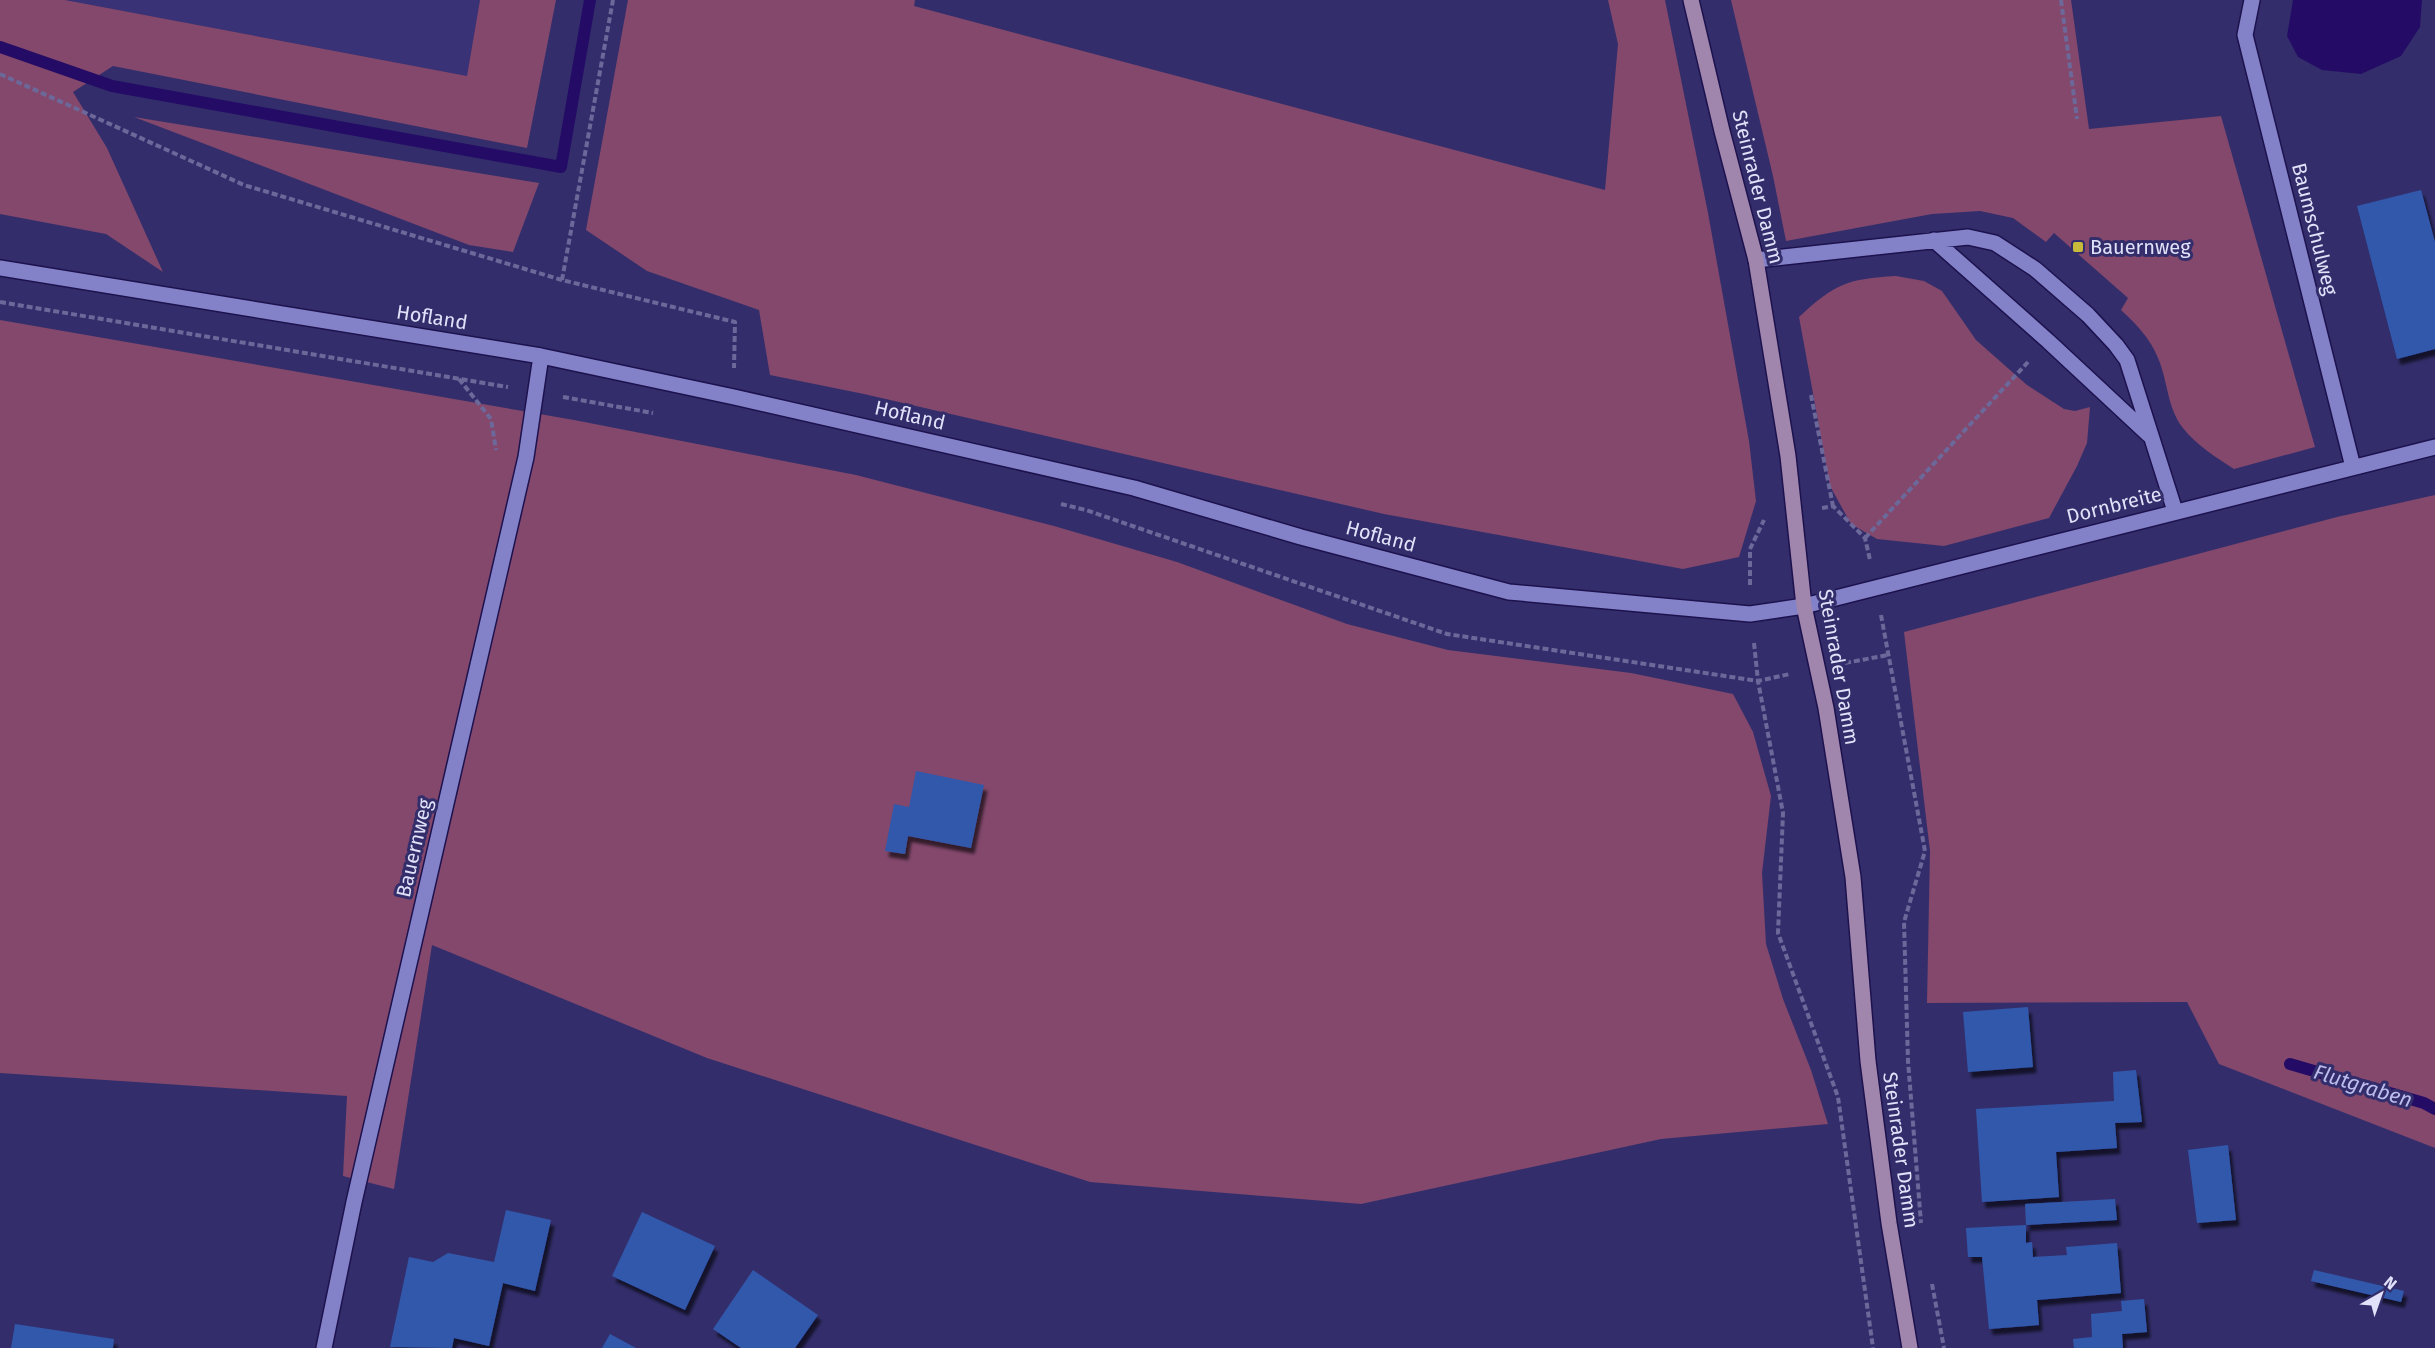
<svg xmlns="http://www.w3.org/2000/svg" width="2435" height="1348" viewBox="0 0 2435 1348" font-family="'Fira Sans',sans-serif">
  <defs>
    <filter id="shadow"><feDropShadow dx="3.5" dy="6" stdDeviation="1.5" flood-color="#0009"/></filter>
  </defs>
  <rect width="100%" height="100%" fill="#332e6b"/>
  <!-- built -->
  <path fill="#393277" d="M65,0h415l-13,76z"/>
  <!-- green -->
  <path fill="#83486c" d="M0,0h65l402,76 13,-76h76l-29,148 -414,-82 -40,26 34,56 56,124 -57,-38 -106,-20z
    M628,0h287l-1,6 691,184 13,-146 -10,-44h57l43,213 41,228 7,60 -17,56 -56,12 -299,-55 -520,-120 -94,-19 -11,-65 -112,-39 -61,-41z
    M1731,0h340l18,129 132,-13 94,331 -81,22c-17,-11 -38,-24 -51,-41 -16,-20 -15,-47 -25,-70 -8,-20 -21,-33 -37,-48l7,-12 -74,-65 -8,9 -33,-24 -33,-7 -48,3 -146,27 -13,-65z
    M134,117l405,66 -26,69 -44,-7z
    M1896,276l28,5 18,10 34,49 51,45 37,24 11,2 15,-4 -3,36 -10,23 -28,52 -105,28 -67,-7 -26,-15 -21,-38 -31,-169c37,-34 48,-38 97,-41z
    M0,320l574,100 282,55 198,51 123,36 170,62 101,26 183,23 102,21 20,38 18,64 -9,77 4,71 17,55 28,71 17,54 -167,15 -300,65 -271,-22 -383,-124 -275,-113 -38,244 -51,-13 4,-80 -347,-23z
    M2435,495v653l-216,-84 -32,-62 -260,1 3,-152 -26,-219 433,-115z"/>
  <!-- water -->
  <path fill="#240c66" d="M2293,0h129l-2,27 -19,29 -40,18 -39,-4 -24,-13 -11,-21z"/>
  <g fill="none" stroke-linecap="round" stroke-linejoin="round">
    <!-- stream -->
    <path stroke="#240c66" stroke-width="12" d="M0,47l112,39 449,81 29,-167
      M2290,1064l134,39 11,6"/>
  </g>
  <!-- building -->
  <path fill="#3258ac" filter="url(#shadow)" d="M2421,190l14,52v107l-38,10 -40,-153z
    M916,771l68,14 -13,63 -63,-12 -3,18 -20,-3 9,-47 15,3z
    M2028,1007l5,60 -65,5 -5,-60z
    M2136,1070l6,52 -27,1 2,25 -61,4 3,45 -77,5 -6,-93 138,-8 -1,-29z
    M2228,1145l8,75 -39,3 -9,-73z
    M2115,1199l2,21 -91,5 -1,-21z
    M506,1210l45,10 -16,71 -32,-8 -14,63 -35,-8 -2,10 -62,-1 19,-90 24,5 15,-9 46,9z
    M642,1212l73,34 -30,64 -73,-34z
    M2026,1225v18l6,-1 1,15 34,-2 -1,-8 51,-4 4,50 -84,7 2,25 -50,4 -7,-72h-14l-2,-29z
    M753,1270l65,45 -23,33h-54l-28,-19z
    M2314,1270l90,21 -3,11 -90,-21z
    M2144,1299l3,33 -25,2 1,14h-49l-1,-9 19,-2 -1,-23 31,-3 -1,-10z
    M15,1324l99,15 -1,9h-102z
    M610,1334l26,14h-34z"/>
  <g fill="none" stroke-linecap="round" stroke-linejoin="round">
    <defs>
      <path id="service" d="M1934,240l114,101 101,94
        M1756,260l212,-23 27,6 40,26 53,46 28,30 11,15 48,151"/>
      <path id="minor" d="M2252,0l-7,35 108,432
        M0,268l541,88 193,41 400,91 167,49 208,55 241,22 54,-8 631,-159
        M324,1348l30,-146 172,-745 15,-101"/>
      <path id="secondary" d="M1691,0l31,131 34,129 32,196 16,150 22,102 27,169 15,184 21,162 21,125"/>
    </defs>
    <!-- service casing -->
    <use href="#service" stroke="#1d124e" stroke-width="18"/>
    <!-- minor casing -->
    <use href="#minor" stroke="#1d124e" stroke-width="18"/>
    <!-- secondary casing -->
    <use href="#secondary" stroke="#1d124e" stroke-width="18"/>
    <!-- path -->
    <path stroke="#6c699a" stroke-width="4" stroke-dasharray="6 3" stroke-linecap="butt" d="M2061,0l16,119
      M0,74l244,111 318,95 173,42 -1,46
      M562,280l51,-280
      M0,302l508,85
      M459,379l32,40 5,31
      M1811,395l22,111
      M563,397l90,16
      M1061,504l25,6 361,124 311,47 32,-7
      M1822,508l11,-2 32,32 5,22
      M1865,538l163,-176
      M1750,585v-36l14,-29
      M1881,615l44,236 -21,71 4,139 13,162
      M1754,643l4,38 25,132 -5,120 60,164 35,251
      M1845,663l43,-8
      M1932,1284l12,64"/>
    <!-- service -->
    <use href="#service" stroke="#8382c8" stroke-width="15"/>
    <!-- minor -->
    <use href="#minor" stroke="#8382c8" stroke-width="15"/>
    <!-- secondary -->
    <use href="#secondary" stroke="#a086ac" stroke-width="15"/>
  </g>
  <!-- markers -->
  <rect fill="#c8bb3b" stroke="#332e6b" stroke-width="2" x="2072" y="241" width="12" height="12" rx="3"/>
  <g text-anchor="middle" stroke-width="6" stroke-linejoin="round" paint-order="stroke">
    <!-- street labels -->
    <g font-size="20" fill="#e1e2f9" stroke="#332e6b">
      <text transform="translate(1758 187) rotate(76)" y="7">Steinrader Damm</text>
      <text transform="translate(2315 229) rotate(76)" y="7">Baumschulweg</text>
      <text transform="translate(432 317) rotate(9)" y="7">Hofland</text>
      <text transform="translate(910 415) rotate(13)" y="7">Hofland</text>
      <text transform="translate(2114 505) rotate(-14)" y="7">Dornbreite</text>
      <text transform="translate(1381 536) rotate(15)" y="7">Hofland</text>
      <text transform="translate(1839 667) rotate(80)" y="7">Steinrader Damm</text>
      <text transform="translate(414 848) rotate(-77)" y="7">Bauernweg</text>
      <text transform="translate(1901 1150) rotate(82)" y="7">Steinrader Damm</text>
    </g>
    <!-- poi labels -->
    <g font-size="20" fill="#e1e2f9" stroke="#332e6b" text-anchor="start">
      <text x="2090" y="254">Bauernweg</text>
    </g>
    <!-- water labels -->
    <g font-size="21" font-style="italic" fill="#bcbdee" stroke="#332e6b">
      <text transform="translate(2363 1086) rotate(17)" y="7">Flutgraben</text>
    </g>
  </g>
  <!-- north arrow -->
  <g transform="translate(2381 1294) rotate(40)" stroke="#332e6b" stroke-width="4.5" paint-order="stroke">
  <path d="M0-4.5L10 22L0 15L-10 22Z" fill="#e1e2f9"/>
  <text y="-9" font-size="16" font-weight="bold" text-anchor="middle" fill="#e1e2f9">N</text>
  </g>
</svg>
